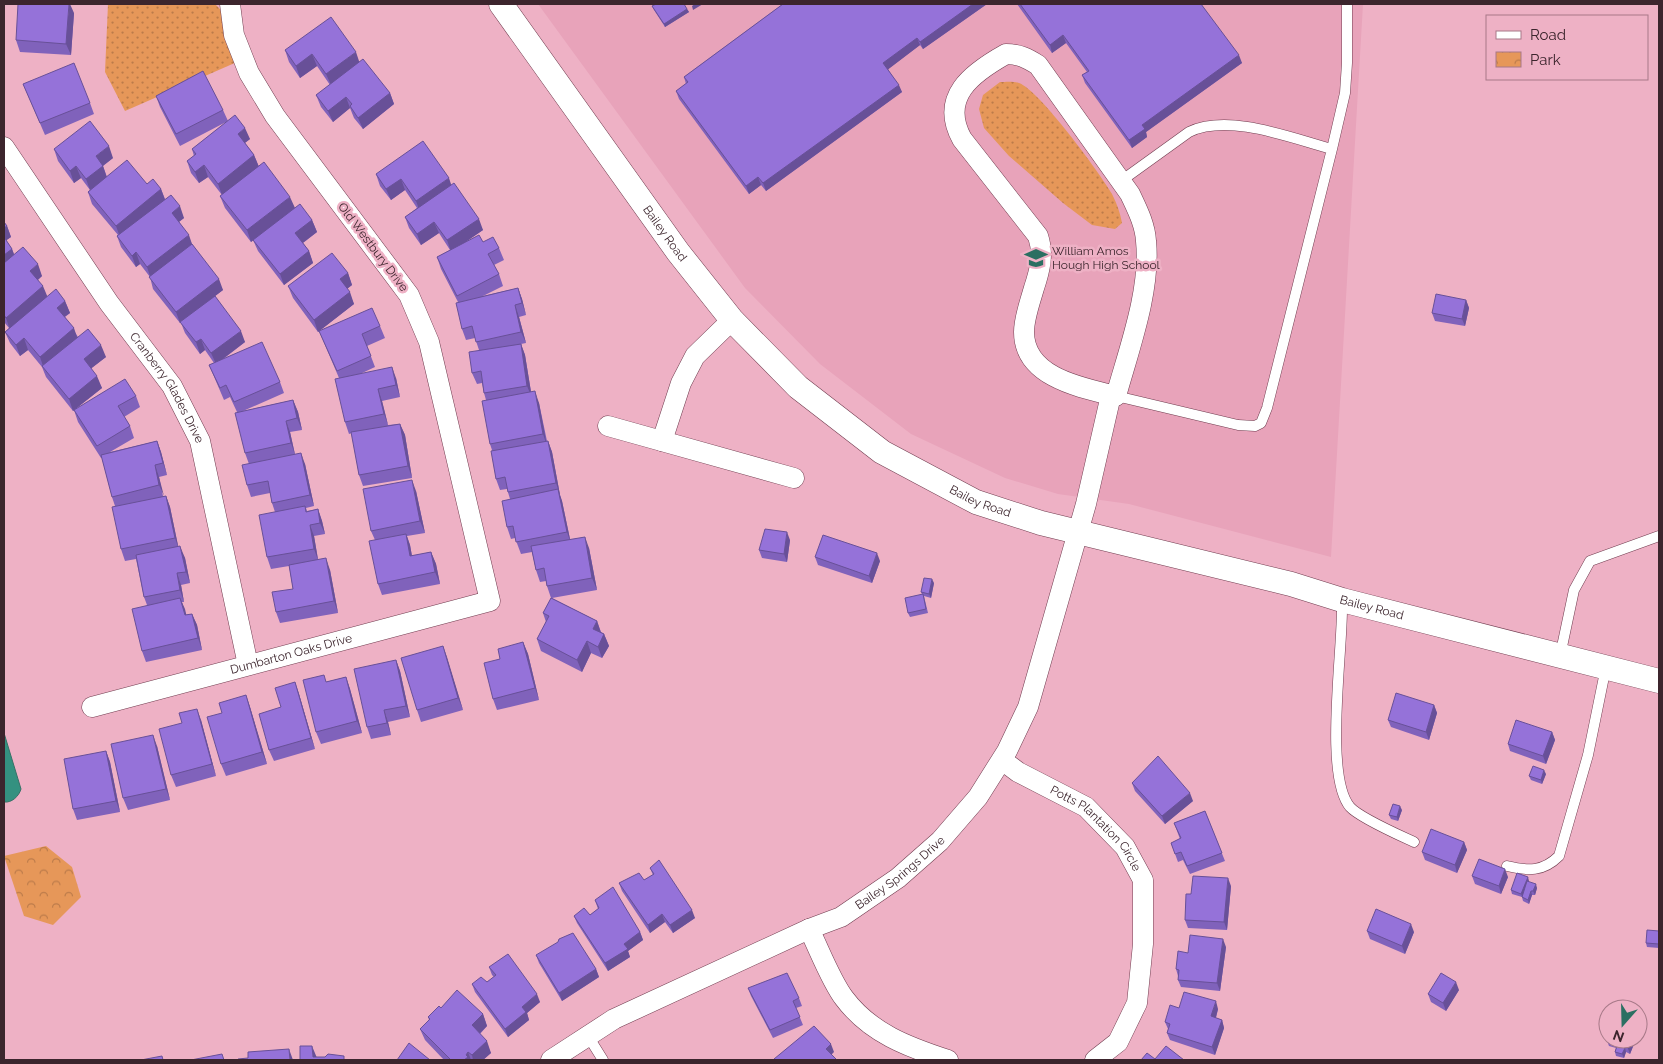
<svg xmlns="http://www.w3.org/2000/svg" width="1663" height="1064" viewBox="0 0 1663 1064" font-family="Raleway,sans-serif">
  <defs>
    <pattern id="grass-dots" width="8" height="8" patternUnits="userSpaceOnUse" patternTransform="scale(1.25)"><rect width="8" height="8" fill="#e69759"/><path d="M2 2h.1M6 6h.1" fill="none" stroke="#bc7b4a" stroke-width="1.8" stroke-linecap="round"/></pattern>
    <pattern id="park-crowns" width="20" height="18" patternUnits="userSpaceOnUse" patternTransform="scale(1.25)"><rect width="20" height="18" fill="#e69759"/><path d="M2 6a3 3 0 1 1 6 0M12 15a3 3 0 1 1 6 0" fill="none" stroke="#bc7b4a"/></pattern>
  </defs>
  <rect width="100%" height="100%" fill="#eeb1c5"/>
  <!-- built -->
  <path fill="#e8a3ba" d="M538,4h825l-32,553 -202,-53 -71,-10 -53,-16 -94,-44 -91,-70 -75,-76z"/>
  <!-- grass -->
  <path fill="url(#grass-dots)" d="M108,4h107l7,7 15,51 -112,49 -20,-39z
    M1000,82c5,0 13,-1 19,1 20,7 81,90 93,111 5,10 8,18 10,29l-7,6 -23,-4 -29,-22 -54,-47 -25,-28 -5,-19 4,-14z"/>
  <!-- park -->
  <path fill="url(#park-crowns)" d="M46,846l26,21 9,30 -28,28 -29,-9 -20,-60z"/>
  <!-- water -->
  <path fill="#349180" stroke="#367167" d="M4,733l17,56c-2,7 -9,14 -17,13z"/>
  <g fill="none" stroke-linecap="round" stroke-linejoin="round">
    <defs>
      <path id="service" d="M1332,149l13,-56 2,-30v-59
        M1116,396l122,29 17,1 6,-3 6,-15 65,-259c-41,-11 -103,-36 -143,-17l-68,49
        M1342,600c2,44 -19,175 8,207 10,11 49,28 64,35
        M1560,656l14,-66 16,-29 69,-25
        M1507,866c21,5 36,6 52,-10l29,-101 18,-88
        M588,1036l15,24"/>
      <g id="minor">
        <path d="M1006,54c13,0 21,4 32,11l92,129c7,15 15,30 16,47 5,49 -17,108 -30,155 -33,-8 -92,-18 -92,-64 0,-14 6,-30 10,-44 6,-18 10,-34 4,-52l-76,-97c-23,-42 10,-66 44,-85z"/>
        <path id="s1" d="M4,147l105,156 63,83 28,55 48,224"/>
        <path d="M608,426l186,52"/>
        <path d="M662,441l19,-58 14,-27 37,-36"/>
        <path id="s2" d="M92,707l398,-106 -61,-259 -20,-47 -134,-179 -26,-43 -15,-38 -4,-31"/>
        <path id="s3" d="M1002,760l16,12 68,35 39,40 18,33v64l-6,59 -19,39 -23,18"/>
        <path d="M809,929c10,20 22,52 35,69 26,35 64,49 104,62"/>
        <path id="s4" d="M551,1060l63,-41 195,-90 32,-12 57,-39 42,-37 38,-44 29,-46 21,-44 58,-203 25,-109"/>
      </g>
      <g id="tertiary">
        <path id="s5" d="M501,4l177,248 54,68 66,67 84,65 94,50 65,21 250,61 51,16 317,81"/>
      </g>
    </defs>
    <!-- service casing -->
    <use href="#service" stroke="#713d50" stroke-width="11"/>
    <!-- minor casing -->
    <use href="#minor" stroke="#713d50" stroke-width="21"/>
    <!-- tertiary casing -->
    <use href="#tertiary" stroke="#713d50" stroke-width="25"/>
    <!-- service -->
    <use href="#service" stroke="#fff" stroke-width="10"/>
    <!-- minor -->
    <use href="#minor" stroke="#fff" stroke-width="20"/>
    <!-- tertiary -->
    <use href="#tertiary" stroke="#fff" stroke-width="24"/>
  </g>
  <!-- wall -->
  <path fill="#8062bb" d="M783,4h204l-64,45 -3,-4 -32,24 14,23 -136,99 -5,-6 -12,9 -70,-95 -3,-8 10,-7 -2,-7z
    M1017,4h184l41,59 -96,69 1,5 -15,11 -47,-65 -3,-8 5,-3 -21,-29 -14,10z
    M652,6l35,3 2,3 -24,15 -11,-17z
    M74,13l-3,42 -51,-3 -4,-12z
    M285,50l75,12 30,31 4,11 -31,25 -9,-11 -4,-10 -17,14 -12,-15 -5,-12 14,-10 -13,-19 -17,12 -11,-16z
    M23,84l67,19 4,11 -49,21z
    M156,96l67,14 5,11 22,18 -5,4 9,12 5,12 35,41 18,12 5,12 -14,11 6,8 4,12 -29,22 -26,-34 -5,-11 -2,2 -26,-34 -5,-12 2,-1 -14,-18 -9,6 -8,-10 -4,-12 7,-5 -2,-7 36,-28 -48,25 -20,-39z
    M54,149l59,9 -10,8 4,11 40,7 14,5 4,10 19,19 -5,4 13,22 31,46 -8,6 30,46 -23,18 58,22 4,11 -41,18 50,-11 5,12 4,18 -12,2 5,22 10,10 9,42 -8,2 1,3 11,-2 4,12 3,13 -11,2 4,23 12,11 8,43 -58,10 -4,-11 17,-23 -4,-23 -18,3 -4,-12 8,-45 -3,-9 -2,-10 -19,4 -4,-12 2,-21 -4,-11 -8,-41 -7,-15 -6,3 -15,-35 5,-2 -9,-13 -5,4 -15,-21 -4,-10h-1l-27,-34 -3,-12 -10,-13 -4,3 -15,-20 -4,-11 1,-1 -26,-31 -4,-12 2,-2 -9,-12 -7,5 -16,-22z
    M376,174l75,11 32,45 -19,13 19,-1 16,6 5,12 -10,5 5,9 4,12 -20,10 35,-8 4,11 4,16 -7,2 7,26 -5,1 4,11 6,37 8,11 8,38h1l4,11 8,43 2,6 8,38 19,9 8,42 -45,8 45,23 4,11 3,2 5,12 -7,12 -11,-5 -9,19 -41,-21 -4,-12 9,-17 -3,-9 8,-15 -4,-12 -1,-5 -6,1 -4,-12 -4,-18 -11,2 -6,-16 -4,1 -4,-12 3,-28 -3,-10 -7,1 -4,-11 -4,-29 -2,-6 -4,-44 -2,-7 -2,-10 -5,1 -5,-11 7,-23 -4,-12 -9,2 -4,-11 -4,-27 -17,-33 -4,-12 13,-7 -11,-17 -18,12 -12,-17 -4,-11 12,-9 -12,-18 -14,10 -11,-14z
    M4,222l3,4 4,11 -5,3 6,9 2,5 28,22 -4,4 9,17 18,4 5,12 -5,4 13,20 28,20 -15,11 11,20 -29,23 -27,-34 -4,-10 -14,-17 -8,6 -10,-13 -5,-11 4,-4 -5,-6z
    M348,273l4,12 -5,4 7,15 -36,28 -25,-34 -5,-12z
    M1466,300l3,8 -4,18 -30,-5 -3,-8z
    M380,326l5,12 -18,8 8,21 -15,7 36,4 4,19 -18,4 6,24 12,-1 5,11 7,43 -49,8 -4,-11 -7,-42 -3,1 -4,-12 -6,-44 -20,-47z
    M136,396l4,11 -16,10 6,9 4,12 -24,14 47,-11 4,11 6,23 -8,2 4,19h3l4,11 8,39 7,12 5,25 -9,2 3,17h-2l4,13 6,-1 5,11 5,25 -56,12 -4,-11 5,-46 -3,-8 -8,-38 -11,2 -4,-12 -6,-43 -3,-9 -10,-39h-1l-23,-36 -4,-12z
    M416,491l9,42 -18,3 3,9 2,11 19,-4 5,12 4,20 -58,11 -4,-11 -3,-44 -4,-9z
    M790,540l-3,22 -25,-4 -3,-8z
    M815,557l65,4 -8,22 -54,-18z
    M934,583l-3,15 -7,-2 4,17 -18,4 -2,-4 14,-19 -1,-2z
    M523,642l5,12 11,46 -42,10 -4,-11 7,-40z
    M443,646l20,64 -42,12 -4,-12z
    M396,660l4,11 10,46 -22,5 3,13 -20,4 -4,-12z
    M346,677l4,12 12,44 -41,11 -5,-12 10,-50z
    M295,682l4,12 16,55 -41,12 -5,-11 12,-43z
    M246,695l4,12 17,57 -41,12 -5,-12 1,-51z
    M1434,705l3,8 -8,27 -38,-13 -3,-7z
    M201,720l15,56 -40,11 -5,-12z
    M1552,732l3,8 -9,24 -36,-13 -2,-7z
    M157,746l13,54 -42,10 -5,-12z
    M106,751l4,11 10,50 -43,8 -4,-11z
    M1546,774l-4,10 -11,-4 -2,-4z
    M1132,783l61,18 -28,23 -30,-33z
    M1402,810l-4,11 -7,-2 -2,-4z
    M1205,811l20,50 -35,13 -7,-14 -5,2 -7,-19 9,-4 -6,-16z
    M1464,842l3,8 -10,23 -32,-13 -3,-8z
    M650,868l45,50 -22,15 -8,-11 -15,11 -28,-42 -3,-8 25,-3 9,-5z
    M1472,876l36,1 -7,17 -26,-10z
    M1529,881v1l8,6 -2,7h-3l-3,9 -6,-3 -1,-4 -10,-3 -1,-4z
    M1231,886l-4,44 -39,-2 -3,-8z
    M595,900l45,32 3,8 -15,11 2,6 -22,14 -31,-48 -3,-7 16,-1 8,-6z
    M1367,931l47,1 -9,22 -35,-15z
    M1659,931v17l-12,-1 -1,-4z
    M1226,947l-6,44 -39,-4 -3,-7v-4l-2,-7 12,-16z
    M536,955l60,14 3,8 -37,24 -23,-38z
    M489,967l51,35 -13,11 2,7 -21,17 -33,-45 -3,-8 15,-2 7,-5 -2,-2z
    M748,988l51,10 3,8 -6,2 7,17 -30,13 -22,-42z
    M1459,990l-13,21 -15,-9 -3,-8z
    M441,1008l42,6 4,12 -7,8 11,19 -8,7h-39l-19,-20 -5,-11 9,-9 -1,-3z
    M1179,1008l39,1 -2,9 6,2 2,8 -9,27 -45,-15 -3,-7 1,-4 -3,-7z
    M1608,1033v6h28l-6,15 -4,-2 -2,6 -8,-2 -1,-4 1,-4 -7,-2 -3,-8z"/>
  <!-- shaded-wall -->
  <path fill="#685098" d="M69,4h1l4,9 -3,42 -5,-11z
    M695,4h8l-10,6 -1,-4z
    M973,4h14l-64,45 -3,-7z
    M687,9l2,3 -24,15 -1,-3z
    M1063,35l3,8 -14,10 -2,-8z
    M917,38l3,7 -34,26 -3,-8z
    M356,52l4,12 -29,21 -5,-11z
    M312,54l5,12 -17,12 -4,-12z
    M1239,55l3,8 -96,69 1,5 -15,11 -3,-8 13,-15z
    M899,85l3,7 -136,99 -3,-8z
    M390,93l4,11 -31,25 -5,-11z
    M346,97l4,11 -17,14 -5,-11z
    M245,128l5,11 -8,6 -4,-11z
    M109,146l4,12 -13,10 -4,-12z
    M254,155l5,12 -37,28 -4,-11z
    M204,165l4,12 -9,6 -4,-11z
    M76,166l5,12 -7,5 -4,-12z
    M103,166l4,12 -17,12 -4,-11z
    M758,177l3,8 -12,9 -3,-8z
    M449,178l4,12 -33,22 -4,-11z
    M401,179l4,11 -14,10 -5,-11z
    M161,189l4,11 -45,37 -4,-11z
    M290,197l5,11 -44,34 -4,-12z
    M180,206l4,12 -8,6 -4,-11z
    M479,219l4,11 -32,22 -4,-12z
    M312,220l5,12 -17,13 -5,-12z
    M434,222l5,11 -18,12 -4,-11z
    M7,226l4,11 -7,5v-14z
    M189,235l4,12 -42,32 -4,-12z
    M12,249l4,11 -12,9v-14z
    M309,251l4,12 -29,22 -4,-11z
    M136,252l4,12 -4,3 -4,-11z
    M38,264l4,12 -8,7 -4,-12z
    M348,273l4,12 -8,6 -4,-12z
    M219,279l4,11 -43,33 -4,-11z
    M43,286l5,12 -38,32 -4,-12z
    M518,288l4,11 4,16 -4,-12z
    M350,292l4,12 -36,28 -4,-12z
    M1466,300l3,8 -4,18 -3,-7z
    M65,301l5,12 -9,6 -4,-11z
    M515,305l4,12 7,26 -5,-11z
    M74,328l4,12 -34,29 -4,-12z
    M241,331l4,11 -29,22 -5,-11z
    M24,338l4,12 -8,6 -4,-11z
    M201,339l4,11 -5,4 -4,-12z
    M521,344l4,11 7,43 -5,-12z
    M101,345l5,12 -18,14 -4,-12z
    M392,367l4,11 4,19 -4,-12z
    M97,376l5,12 -29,23 -4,-12z
    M378,389l4,12 6,24 -4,-11z
    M535,391l4,12 8,43 -4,-12z
    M293,400l5,12 4,18 -5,-12z
    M286,421l4,11 5,23 -4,-12z
    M400,424l5,11 7,43 -4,-12z
    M157,441l4,11 6,23 -4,-12z
    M548,441l4,11 8,43 -4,-12z
    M301,453l4,11 9,42 -4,-11z
    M155,465l4,12 5,19 -5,-11z
    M412,480l4,11 9,42 -5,-12z
    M558,489l4,12 9,43 -4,-12z
    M166,496l4,11 9,43 -4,-12z
    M318,509l4,12 3,13 -5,-11z
    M310,525l4,11 4,24 -4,-11z
    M787,532l3,8 -3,22 -3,-8z
    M406,534l4,11 4,23 -4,-12z
    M585,537l4,11 8,42 -5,-12z
    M180,546l5,12 5,25 -4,-11z
    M431,552l5,12 4,20 -5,-12z
    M877,553l3,8 -8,22 -3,-7z
    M326,558l4,12 8,43 -4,-12z
    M177,573l4,12 3,17 -4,-12z
    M932,579l2,4 -3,15 -2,-4z
    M180,598l5,11 4,18 -4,-12z
    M192,614l5,11 5,25 -4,-12z
    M597,621l4,12 -8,-4z
    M604,634l5,12 -7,12 -4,-11z
    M587,641l4,12 -9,19 -5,-12z
    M523,642l5,12 11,46 -4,-12z
    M443,646l4,11 16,53 -5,-12z
    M396,660l4,11 10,46 -4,-11z
    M346,677l4,12 12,44 -5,-12z
    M295,682l4,12 16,55 -4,-11z
    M246,695l4,12 17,57 -5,-12z
    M1434,705l3,8 -8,27 -3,-8z
    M197,709l4,11 15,56 -4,-12z
    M384,710l4,12 3,13 -4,-12z
    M1552,732l3,8 -9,24 -3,-8z
    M153,735l4,11 13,54 -4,-11z
    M106,751l4,11 10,50 -4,-11z
    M1544,770l2,4 -4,10 -1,-4z
    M1190,793l3,8 -28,23 -3,-8z
    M1400,806l2,4 -4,11 -1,-4z
    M1464,842l3,8 -10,23 -2,-8z
    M1505,869l3,8 -7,17 -2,-8z
    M1528,877l1,4 -6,17 -2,-4z
    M1228,878l3,8 -4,44 -3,-8z
    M1536,884l1,4 -2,7 -2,-4z
    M1531,891l1,4 -3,9 -1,-4z
    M692,910l3,8 -22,15 -3,-8z
    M662,914l3,8 -15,11 -2,-8z
    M1411,924l3,8 -9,22 -3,-8z
    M640,932l3,8 -15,11 2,6 -22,14 -3,-8 19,-19z
    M1223,939l3,8 -6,44 -3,-8z
    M596,969l3,8 -37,24 -3,-8z
    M1456,982l3,8 -13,21 -3,-8z
    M537,994l3,8 -13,11 2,7 -21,17 -3,-8 17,-22z
    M1216,1001l2,8 -4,15 -3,-8z
    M1640,1010l3,8 -5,14v-15z
    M483,1014l4,12 -11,11 -4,-12z
    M1222,1020l2,8 -9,27 -3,-8z
    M1630,1039h6l-6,15 -3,-8z
    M487,1041l4,12 -8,7h-10l-1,-5z
    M831,1044l3,8 -5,5 -3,-8z
    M312,1046l5,12 -4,-1z
    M1625,1048l1,4 -2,6 -2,-4z
    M289,1049l4,11h-3z
    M468,1052l3,8h-7l2,-5z"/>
  <!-- building -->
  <path fill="#9572d9" stroke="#685098" d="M18,4h51l-3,40 -50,-4z
    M656,4h28l3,5 -23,15 -12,-18z
    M783,4h190l-53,38 -3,-4 -34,25 16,22 -136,98 -5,-6 -12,9 -70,-95 12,-9 -4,-5z
    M1020,4h181l38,51 -97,70 3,4 -16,11 -47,-65 7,-4 -26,-36 -13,10z
    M331,17l25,35 -30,22 -14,-20 -16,12 -11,-16z
    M363,59l27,34 -32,25 -8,-12 2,-2 -6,-7 -18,14 -12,-16z
    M74,63l16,40 -50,20 -17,-39z
    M203,71l20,39 -47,24 -20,-38z
    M235,115l10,13 -7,6 16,21 -36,29 -14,-19 -9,7 -8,-11 9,-7 -4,-5z
    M90,121l19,25 -13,10 7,10 -17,13 -10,-13 -6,5 -16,-22z
    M423,141l26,37 -33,23 -15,-22 -15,10 -10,-15z
    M127,160l20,24 6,-5 8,10 -45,37 -28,-34z
    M264,162l26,35 -43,33 -27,-34z
    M454,183l25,36 -32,21 -13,-18 -17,12 -12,-17z
    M171,195l9,11 -8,7 17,22 -42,32 -11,-15 -4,4 -15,-20z
    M300,204l12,16 -17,13 14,18 -29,23 -27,-34z
    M4,222l3,4 -3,2z
    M479,235l4,7 10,-5 6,11 -11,6 11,20 -42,22 -20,-39z
    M4,237l8,12 -8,6z
    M192,244l27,35 -43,33 -27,-35z
    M23,247l15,17 -8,7 13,15 -37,32 -2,-3v-52z
    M332,253l16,20 -8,6 10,13 -36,28 -26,-34z
    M518,288l4,15 -7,2 6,27 -45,10 -4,-16 -10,3 -6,-26z
    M56,289l9,12 -8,7 17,20 -34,29 -16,-19 -8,7 -11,-13z
    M1436,294l30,6 -4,19 -30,-6z
    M215,296l26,35 -30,22 -10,-14 -5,3 -16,-20z
    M372,308l8,18 -18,8 9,22 -34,15 -18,-40z
    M88,329l13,16 -17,14 13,17 -28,23 -27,-33z
    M262,342l18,40 -46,20 -8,-17 -6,3 -11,-23z
    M521,344l6,42 -43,7 -3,-22 -9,2 -3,-21z
    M392,367l4,18 -18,4 6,25 -39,8 -10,-43z
    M125,379l11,17 -18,10 12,20 -33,20 -23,-36z
    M535,391l8,43 -53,10 -8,-43z
    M293,400l4,18 -11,3 5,22 -46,10 -10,-40z
    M400,424l8,42 -49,9 -8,-43z
    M157,441l6,22 -8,2 4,20 -47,12 -11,-42z
    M548,441l8,42 -48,9 -3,-15 -9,2 -5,-28z
    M301,453l9,42 -38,8 -4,-22 -21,4 -5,-20z
    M412,480l8,41 -49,10 -8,-42z
    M558,489l9,43 -51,10 -3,-16 -6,1 -5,-26z
    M166,496l9,42 -54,11 -9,-42z
    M305,506l1,6 12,-3 2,14 -10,2 4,24 -47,8 -8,-42z
    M765,529l22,3 -3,22 -25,-4z
    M406,534l4,22 21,-4 4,20 -57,12 -9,-43z
    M823,535l54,18 -8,23 -54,-19z
    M585,537l7,41 -45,8 -3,-18 -8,2 -5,-24z
    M180,546l6,26 -9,1 3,17 -36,7 -8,-42z
    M326,558l8,43 -58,11 -4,-20 21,-3 -4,-24z
    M924,578l8,1 -3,15 -8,-2z
    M923,594l3,15 -18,4 -3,-15z
    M180,598l5,17 7,-1 6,24 -56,13 -10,-42z
    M551,598l46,23 -4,8 11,5 -6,13 -11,-6 -10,19 -40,-21 12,-23 -6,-3z
    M523,642l12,46 -42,11 -9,-36 16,-4 -2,-10z
    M443,646l15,52 -41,12 -16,-52z
    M396,660l10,46 -22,4 3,13 -20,4 -13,-58z
    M324,675l2,7 20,-5 11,44 -41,11 -13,-52z
    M295,682l16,56 -42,12 -10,-36 22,-7 -6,-19z
    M1396,693l38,12 -8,27 -38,-12z
    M246,695l16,57 -41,12 -14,-47 15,-4 -3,-10z
    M197,709l15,55 -41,11 -12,-46 23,-6 -3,-10z
    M1516,720l36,12 -9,24 -35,-12z
    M153,735l13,54 -43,9 -12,-54z
    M106,751l10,50 -43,8 -9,-50z
    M1158,756l32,37 -28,23 -30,-33z
    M1533,766l11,4 -3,10 -12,-4z
    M1393,804l7,2 -3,11 -8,-2z
    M1205,811l17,42 -35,13 -6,-14 -6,2 -4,-11 10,-5 -7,-15z
    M1431,829l33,13 -9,23 -33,-13z
    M1479,859l26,10 -6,17 -27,-10z
    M659,860l33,50 -22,15 -8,-11 -14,11 -29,-42 20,-10 5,7 10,-6 -4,-6z
    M1517,873l11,4 -7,17 -10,-4z
    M1193,876l35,2 -4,44 -39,-2 1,-26h5z
    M1527,881l9,3 -3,7h-2l-3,9 -6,-3z
    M613,887l27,45 -16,12 4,5 -23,14 -31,-47 10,-8 6,7 9,-7 -4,-8z
    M1376,909l35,15 -9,22 -35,-15z
    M1647,930l12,1v13l-13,-1z
    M573,933l23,36 -37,24 -23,-38 22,-13 1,-3z
    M1190,935l33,4 -6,44 -39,-3 1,-10 -3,-1 2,-18 10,2z
    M508,954l29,40 -15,13 4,5 -21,17 -33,-45 9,-7 6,5 9,-7 -7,-8z
    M787,973l12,25 -6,3 7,16 -30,13 -22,-42z
    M1441,973l15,9 -13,21 -15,-9z
    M457,990l26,24 -11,11 15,16 -15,14 -4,-3 -2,3 2,2 -4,3h-13l-31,-31 10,-10 -2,-2 11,-11 2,2z
    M1184,992l32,9 -5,15 11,4 -10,27 -45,-14 3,-9 -5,-2 5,-17 9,3z
    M1620,1002l17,7h-20z
    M1638,1009l2,1 -2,7z
    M1608,1016v8l-2,-1z
    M814,1026l17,18 -5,5 11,11h-61l-2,-1z
    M1609,1039h21l-3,7z
    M409,1043l21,17h-33z
    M300,1046h12l1,11h12l3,-3 16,2v4h-44z
    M1166,1046l18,14h-43l6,-7 8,6z
    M1617,1046l8,2 -3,6 -7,-2z
    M289,1049l1,11h-52v-1l10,-1v-6z
    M222,1054l2,6h-33z
    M162,1056l1,4h-22z"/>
  <!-- icons -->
  <defs>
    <symbol id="school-bare" viewBox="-9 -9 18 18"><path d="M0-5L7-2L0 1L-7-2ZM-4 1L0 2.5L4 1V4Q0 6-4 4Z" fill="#2b6f62" stroke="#eeb1c5" stroke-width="2.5" paint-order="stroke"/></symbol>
  </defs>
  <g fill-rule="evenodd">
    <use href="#school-bare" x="1020" y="242" width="32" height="32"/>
  </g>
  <g text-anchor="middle" stroke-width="5" stroke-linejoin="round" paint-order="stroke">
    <!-- street labels -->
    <g font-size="12" fill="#3c252d" stroke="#eeb1c5">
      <text dy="4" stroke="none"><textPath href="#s5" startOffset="282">Bailey Road</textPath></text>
      <text transform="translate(373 247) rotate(53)" y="4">Old Westbury Drive</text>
      <text dy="4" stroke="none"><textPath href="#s1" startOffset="291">Cranberry Glades Drive</textPath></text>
      <text dy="4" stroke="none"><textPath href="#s5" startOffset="702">Bailey Road</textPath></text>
      <text dy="4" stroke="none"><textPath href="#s5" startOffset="1108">Bailey Road</textPath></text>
      <text dy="4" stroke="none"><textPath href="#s2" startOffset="206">Dumbarton Oaks Drive</textPath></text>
      <text dy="4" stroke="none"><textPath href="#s3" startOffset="118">Potts Plantation Circle</textPath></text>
      <text dy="4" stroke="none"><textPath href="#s4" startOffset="398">Bailey Springs Drive</textPath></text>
    </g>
    <!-- poi labels -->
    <g font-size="12" fill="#3c252d" stroke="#eeb1c5" text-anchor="start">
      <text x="1052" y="255">William Amos<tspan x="1052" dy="14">Hough High School</tspan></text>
    </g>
  </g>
  <!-- border -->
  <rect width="1663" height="1064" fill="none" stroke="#3c252d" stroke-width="10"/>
  <!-- legend -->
  <rect x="1486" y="15" width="162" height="65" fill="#eeb1c5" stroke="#a77988"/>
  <rect x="1496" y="31" width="25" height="8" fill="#ffffff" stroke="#a77988"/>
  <text x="1530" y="40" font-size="15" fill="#3c252d">Road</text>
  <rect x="1496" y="52" width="25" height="15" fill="url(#park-crowns)" stroke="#a77988"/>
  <text x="1530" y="65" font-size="15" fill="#3c252d">Park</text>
  <!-- north arrow -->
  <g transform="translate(1623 1024) rotate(200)"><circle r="24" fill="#eeb1c5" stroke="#a77988"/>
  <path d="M0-4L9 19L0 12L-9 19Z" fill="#2b6f62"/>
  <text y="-8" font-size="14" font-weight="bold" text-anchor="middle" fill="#3c252d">N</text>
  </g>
</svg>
